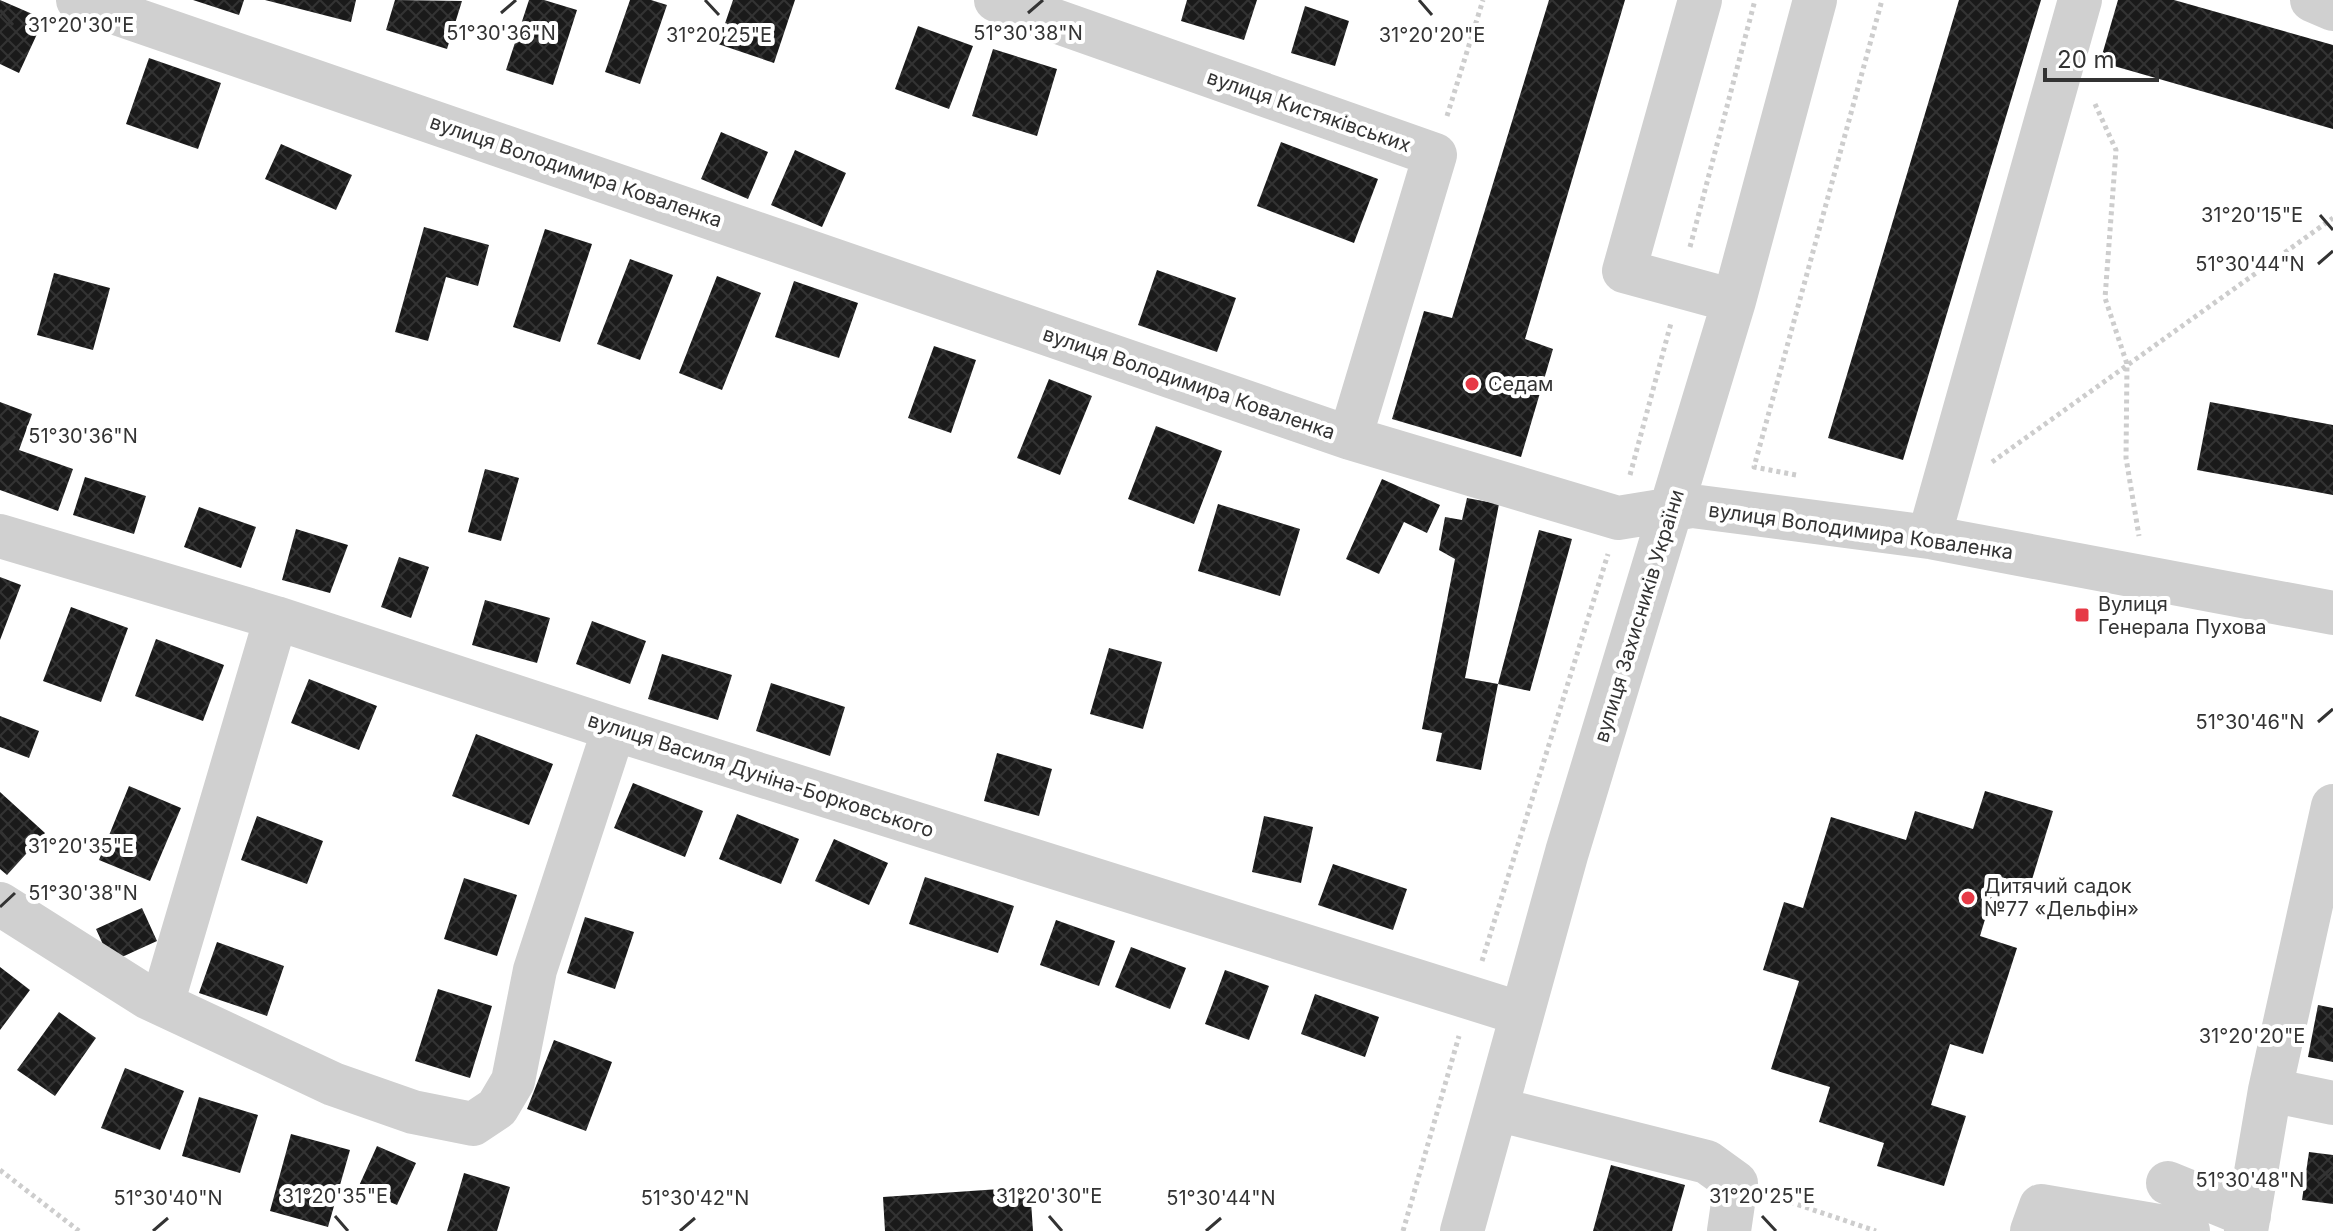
<svg xmlns="http://www.w3.org/2000/svg" width="2333" height="1231" viewBox="0 0 2333 1231" font-family="Inter,sans-serif">
  <defs>
    <pattern id="building-cross-hatch" width="8" height="8" patternUnits="userSpaceOnUse" patternTransform="scale(2)"><rect width="8" height="8" fill="#1a1a1a"/><path d="M0 0l8 8M0 8l8-8" fill="none" stroke="#333"/></pattern>
  </defs>
  <rect width="100%" height="100%" fill="#fff"/>
  <!-- building -->
  <path fill="url(#building-cross-hatch)" d="M0,0l44,19 -25,54 -19,-9z
    M193,0h51l-5,15z
    M265,0h91l-5,22z
    M395,0l67,1 -15,48 -61,-19z
    M529,0h15l33,10 -24,75 -47,-15z
    M630,0h21l16,5 -27,79 -35,-12z
    M733,0h62l-21,63 -56,-19z
    M1187,0h70l-13,40 -63,-19z
    M1549,0h76l-100,339 28,10 -32,108 -129,-38 32,-108 28,7z
    M1959,0h82l-138,460 -75,-22z
    M2118,0h56l159,45v84l-233,-67z
    M1305,6l44,15 -14,45 -44,-13z
    M918,26l55,20 -24,63 -54,-20z
    M993,49l64,20 -20,67 -65,-20z
    M149,58l72,25 -23,66 -72,-25z
    M721,132l47,20 -20,47 -47,-20z
    M1281,142l97,37 -24,64 -97,-37z
    M281,144l71,31 -16,35 -71,-31z
    M795,150l51,23 -24,54 -51,-22z
    M424,227l65,18 -11,41 -32,-9 -18,64 -33,-9z
    M545,229l47,15 -32,98 -47,-15z
    M630,259l43,16 -33,85 -43,-16z
    M1157,270l79,28 -19,54 -79,-27z
    M54,273l56,15 -17,62 -56,-15z
    M717,276l44,17 -39,97 -43,-17z
    M794,281l64,22 -19,55 -64,-21z
    M934,346l42,14 -25,73 -43,-15z
    M1049,379l43,17 -32,79 -43,-17z
    M0,402l32,12 -13,36 54,19 -15,42 -58,-21z
    M2210,402l123,23v70l-136,-25z
    M1156,426l66,25 -28,73 -66,-25z
    M485,469l34,9 -18,63 -33,-9z
    M85,477l61,19 -12,38 -61,-19z
    M1382,479l58,26 -13,28 -23,-11 -25,52 -33,-15z
    M1467,498l32,6 -34,174 33,6 -17,86 -45,-9 6,-28 -20,-4 33,-170 -16,-9 6,-33 17,3z
    M1218,504l82,25 -20,67 -82,-25z
    M199,507l57,20 -15,41 -57,-21z
    M296,529l52,16 -18,48 -48,-13z
    M1539,530l33,9 -42,152 -32,-7z
    M399,557l30,10 -18,51 -30,-11z
    M0,577l21,8 -21,55z
    M485,600l65,18 -13,45 -65,-18z
    M71,607l57,21 -27,74 -58,-21z
    M592,621l54,20 -16,43 -54,-20z
    M156,639l68,26 -21,56 -68,-25z
    M1109,648l53,14 -19,67 -53,-15z
    M662,654l70,21 -14,45 -70,-21z
    M309,679l68,27 -18,44 -68,-27z
    M771,683l74,24 -15,49 -74,-25z
    M0,716l39,15 -10,27 -29,-11z
    M476,734l77,30 -24,61 -77,-29z
    M997,753l55,16 -13,47 -55,-15z
    M633,783l70,28 -18,46 -71,-29z
    M129,786l52,22 -31,73 -51,-21z
    M1985,791l68,20 -23,75 -32,-10 -18,60 37,12 -34,106 -33,-10 -19,61 35,11 -22,70 -67,-20 7,-23 -65,-21 11,-35 -59,-18 28,-88 -36,-11 21,-68 19,6 28,-91 75,23 9,-29 58,18z
    M0,792l45,41 -38,42 -7,-6z
    M737,814l62,25 -18,45 -62,-25z
    M257,816l66,25 -16,43 -66,-24z
    M1264,816l49,11 -12,56 -49,-11z
    M834,839l54,24 -19,42 -54,-24z
    M1333,864l74,25 -14,41 -75,-25z
    M925,877l89,29 -16,47 -89,-29z
    M464,878l53,17 -20,61 -53,-17z
    M142,908l15,33 -46,21 -15,-33z
    M585,917l49,15 -19,57 -48,-16z
    M1056,920l59,21 -16,45 -59,-21z
    M217,942l67,24 -17,50 -68,-23z
    M1131,947l55,21 -16,41 -55,-22z
    M0,967l30,23 -30,40z
    M1225,970l44,16 -20,54 -44,-16z
    M438,989l54,17 -22,72 -55,-17z
    M1315,994l64,23 -14,40 -64,-23z
    M2318,1005l15,3v54l-25,-5z
    M59,1012l37,26 -41,58 -38,-26z
    M554,1040l58,22 -26,69 -59,-22z
    M125,1068l59,23 -24,59 -59,-22z
    M199,1097l59,18 -18,58 -58,-17z
    M291,1134l59,16 -22,77 -58,-16z
    M377,1146l39,17 -19,42 -39,-17z
    M2309,1152l24,3v49l-31,-4z
    M1611,1165l74,20 -13,46h-79z
    M464,1173l46,14 -13,44h-50z
    M1030,1187l3,44h-148l-2,-34z"/>
  <g fill="none" stroke-linecap="round" stroke-linejoin="round">
    <!-- path -->
    <path stroke="#cdcdcd" stroke-width="5" stroke-dasharray="4 4" stroke-linecap="butt" d="M2095,104l21,46 -11,148 22,66 -1,94 13,78
      M1447,116l36,-116
      M1690,247l65,-247
      M1992,462l341,-244
      M1630,475l41,-152
      M1796,475l-42,-8 128,-467
      M1482,961l126,-407
      M0,1170l79,61
      M1775,1197l101,34
      M1403,1231l56,-195"/>
    <!-- minor -->
    <path stroke="#d0d0d0" stroke-width="44" d="M78,0l1272,438 268,80 74,-12 62,8 175,23 404,76
      M996,0l439,155 -85,283
      M1700,0l-76,271 110,30
      M2312,0l21,9
      M0,536l276,82 338,111 908,285
      M1929,537l151,-537
      M0,904l147,93 186,87 80,28 60,12 24,-16 16,-27 22,-111 79,-241
      M162,1004l114,-386
      M2270,1090l63,13
      M1496,1109l211,53 29,21 -7,48
      M2168,1183l81,33
      M1462,1231l105,-379 167,-551 81,-301
      M2032,1231l9,-25 147,25
      M2246,1231l24,-141 63,-284"/>
  </g>
  <!-- ticks -->
  <path fill="none" stroke="#333" stroke-width="3" d="M705,0l14,15M1419,0l13,15M0,10l13,15M501,13l15,-13M1028,13l15,-13M2320,215l13,15M2318,264l15,-13M0,449l15,-13M2318,722l15,-13M0,831l13,15M0,907l15,-14M2320,1036l13,15M2318,1180l15,-13M335,1216l13,15M1049,1216l13,15M1762,1216l14,15M153,1231l15,-13M680,1231l15,-13M1206,1231l15,-13"/>
  <!-- markers -->
  <g fill="#e63946" stroke="#fff" stroke-width="3">
    <circle cx="1472" cy="384" r="8"/>
    <rect x="2074" y="607" width="16" height="16" rx="4"/>
    <circle cx="1968" cy="898" r="8"/>
  </g>
  <g text-anchor="middle" stroke-width="8" stroke-linejoin="round" paint-order="stroke">
    <!-- street labels -->
    <g font-size="20" fill="#333" stroke="#fff">
      <text transform="translate(1309 111) rotate(19)" y="7">вулиця Кистяківських</text>
      <text transform="translate(576 171) rotate(19)" y="7">вулиця Володимира Коваленка</text>
      <text transform="translate(1189 383) rotate(19)" y="7">вулиця Володимира Коваленка</text>
      <text transform="translate(1861 531) rotate(8)" y="7">вулиця Володимира Коваленка</text>
      <text transform="translate(1639 616) rotate(-73)" y="7">вулиця Захисників України</text>
      <text transform="translate(761 775) rotate(18)" y="7">вулиця Василя Дуніна-Борковського</text>
    </g>
    <!-- poi labels -->
    <g font-size="20" fill="#333" stroke="#fff" text-anchor="start">
      <text x="1488" y="391">Седам</text>
      <text x="2098" y="611">Вулиця<tspan x="2098" dy="23">Генерала Пухова</tspan></text>
      <text x="1984" y="893">Дитячий садок<tspan x="1984" dy="23">№77 «Дельфін»</tspan></text>
    </g>
  </g>
  <g font-size="20" text-anchor="middle" fill="#333" stroke="#fff" stroke-width="8" stroke-linejoin="round" paint-order="stroke">
    <text x="81" y="32">31°20'30"E</text>
    <text x="501" y="40">51°30'36"N</text>
    <text x="1028" y="40">51°30'38"N</text>
    <text x="719" y="42">31°20'25"E</text>
    <text x="1432" y="42">31°20'20"E</text>
    <text x="2252" y="222">31°20'15"E</text>
    <text x="2250" y="271">51°30'44"N</text>
    <text x="83" y="443">51°30'36"N</text>
    <text x="2250" y="729">51°30'46"N</text>
    <text x="81" y="853">31°20'35"E</text>
    <text x="83" y="900">51°30'38"N</text>
    <text x="2252" y="1043">31°20'20"E</text>
    <text x="2250" y="1187">51°30'48"N</text>
    <text x="335" y="1203">31°20'35"E</text>
    <text x="1049" y="1203">31°20'30"E</text>
    <text x="1762" y="1203">31°20'25"E</text>
    <text x="168" y="1205">51°30'40"N</text>
    <text x="695" y="1205">51°30'42"N</text>
    <text x="1221" y="1205">51°30'44"N</text>
  </g>
  <!-- scale -->
  <path d="M2045 68v12h112v-12" fill="none" stroke="#333333" stroke-width="4"/>
  <text x="2057" y="68" font-size="24" fill="#333333" stroke="#ffffff" stroke-width="6" paint-order="stroke">20 m</text>
</svg>
